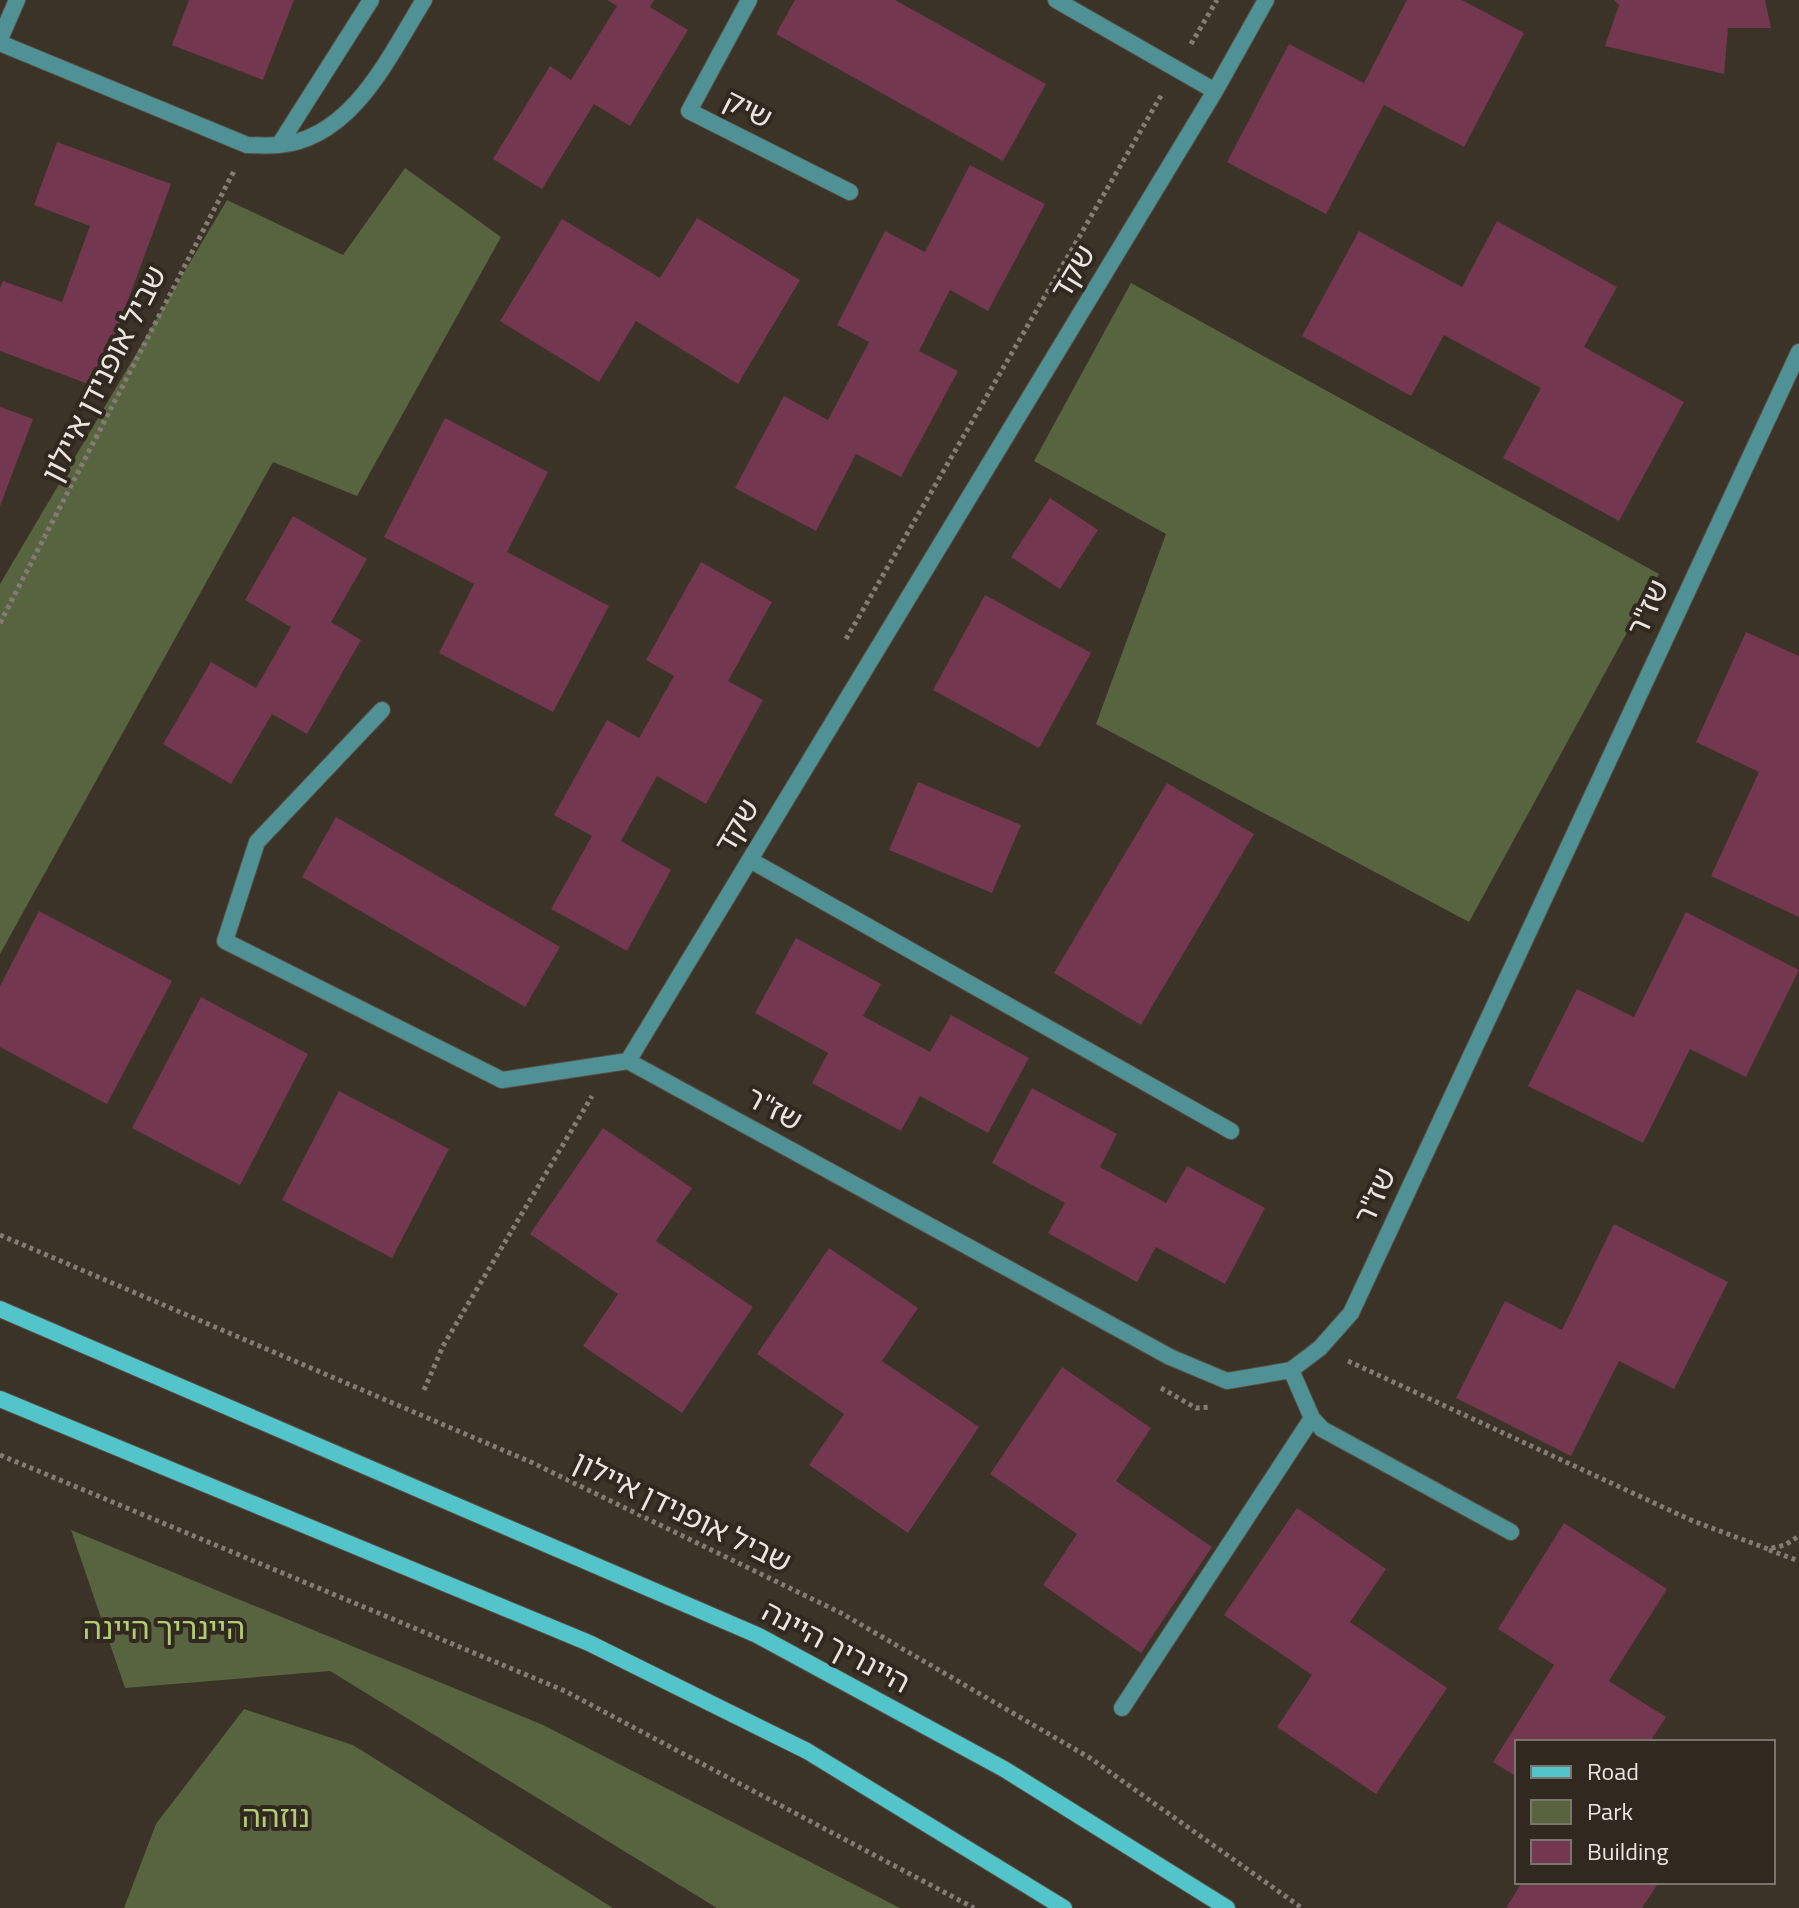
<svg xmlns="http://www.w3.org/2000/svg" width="1799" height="1908" viewBox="0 0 1799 1908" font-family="'Titillium Web','Noto Sans Hebrew',sans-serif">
  <rect width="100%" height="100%" fill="#3b3228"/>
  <!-- green -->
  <path fill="#586440" d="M405,168l96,69 -144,259 -84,-34 -273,492v-370l227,-384 116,55z
    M1131,283l528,291 -190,348 -373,-198 70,-190 -132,-73z
    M71,1530l472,195 357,183h-183l-387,-237 -205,17z
    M244,1709l109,36 260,163h-489l32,-84z"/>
  <!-- building -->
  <path fill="#73374f" d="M189,0h105l-31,80 -91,-35z
    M607,0h47l-4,7 38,23 -58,96 -36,-22 -52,85 -49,-30 57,-93 21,14 46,-74z
    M795,0h100l151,84 -43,77 -227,-127z
    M1407,0h55l62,33 -60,114 -80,-42 -58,109 -99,-52 62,-118 75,39z
    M1614,0h151l6,28h-43l-4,46 -119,-28 14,-41z
    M57,142l114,42 -75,203 -96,-36v-63l3,-7 59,21 28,-76 -56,-21z
    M970,165l75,39 -57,107 -38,-21 -31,61 39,20 -57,106 -45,-23 -40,77 -81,-43 49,-92 44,24 41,-78 -32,-17 48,-94 40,21z
    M697,218l103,62 -62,104 -102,-63 -37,61 -99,-61 62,-102 98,59z
    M1497,221l120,66 -33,60 100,55 -65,119 -116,-63 38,-70 -97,-53 -33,61 -109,-60 57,-105 103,56z
    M0,407l33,12 -33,87z
    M445,418l103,54 -41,80 102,54 -56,106 -114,-59 35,-69 -90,-47z
    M1050,498l48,32 -38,59 -49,-32z
    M293,516l74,43 -36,63 30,18 -54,94 -35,-20 -41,70 -68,-40 48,-82 45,26 35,-61 -46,-27z
    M701,562l71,40 -44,79 35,19 -57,104 -49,-28 -36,65 50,29 -44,81 -76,-42 41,-73 -38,-21 53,-95 32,18 35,-62 -28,-16z
    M985,595l106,58 -52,95 -106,-58z
    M1746,632l53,24v261l-88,-41 48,-104 -63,-30z
    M918,782l103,43 -29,68 -103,-43z
    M1167,783l87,51 -113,191 -87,-52z
    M336,817l224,130 -35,60 -223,-130z
    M39,911l133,70 -65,123 -107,-57v-61z
    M1686,912l113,58 -53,107 -56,-28 -47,94 -115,-57 49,-97 57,28z
    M796,938l85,46 -18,32 67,36 21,-37 78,43 -41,75 -68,-37 -19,35 -89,-48 16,-30 -73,-40z
    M201,997l107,57 -68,131 -108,-57z
    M1032,1088l85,46 -17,33 66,36 21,-37 78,42 -40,76 -69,-37 -19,35 -89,-49 17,-30 -73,-40z
    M339,1091l110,58 -57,109 -110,-58z
    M603,1128l89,60 -36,53 97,66 -71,106 -99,-67 35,-52 -88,-60z
    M1614,1224l114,58 -54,107 -55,-28 -48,95 -115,-58 49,-97 57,29z
    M829,1248l89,60 -36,53 97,66 -71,106 -99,-68 35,-51 -87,-60z
    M1062,1367l89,61 -35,53 96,66 -71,106 -98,-68 34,-51 -87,-60z
    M1297,1508l89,61 -36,53 97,66 -71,106 -99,-67 35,-52 -88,-60z
    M1564,1523l103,66 -58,92 57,36 -16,25h-133v35l-24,-15 61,-97 -56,-36z
    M1522,1882h137l-17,26h-136z"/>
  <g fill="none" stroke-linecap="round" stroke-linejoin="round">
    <defs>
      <path id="service" d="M750,860l481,271
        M1291,1370l21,48 10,11 189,103
        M1122,1708l190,-290"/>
      <path id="minor" d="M749,0l-60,111 161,81
        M1056,0l159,91
        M0,39l17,-39
        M0,43l247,102c10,0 21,1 32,0 74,-7 110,-89 145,-145
        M279,145l92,-145
        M382,710l-125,132 -32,99 277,139 126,-19 587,-970 51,-91
        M628,1061l542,296 57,24 64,-11 29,-22 31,-35 448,-961"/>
      <path id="secondary" d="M0,1309l757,326 247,134 223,139
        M0,1399l589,244 218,108 257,157"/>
    </defs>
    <!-- service casing -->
    <use href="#service" stroke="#574f45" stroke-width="18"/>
    <!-- minor casing -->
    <use href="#minor" stroke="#574f45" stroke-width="18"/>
    <!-- secondary casing -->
    <use href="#secondary" stroke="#574f45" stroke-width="18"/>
    <!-- path -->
    <path stroke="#847c74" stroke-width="5" stroke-dasharray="4 4" stroke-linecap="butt" d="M1191,44l26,-44
      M0,623l235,-454
      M846,639l316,-545
      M0,1235l533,228 308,150 249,145 212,150
      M1348,1361l345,160 75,28 17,-4 14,-9
      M1161,1388l35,20 14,-1
      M424,1390l19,-44 149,-250
      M0,1455l565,236 409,217
      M1769,1550l30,11"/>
    <!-- service -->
    <use href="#service" stroke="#4f9194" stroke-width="16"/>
    <!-- minor -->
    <use href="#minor" stroke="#4f9194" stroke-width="16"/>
    <!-- secondary -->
    <use href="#secondary" stroke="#53c5ca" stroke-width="16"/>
  </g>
  <g text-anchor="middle" stroke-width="8" stroke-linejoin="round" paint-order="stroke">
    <!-- street labels -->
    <g font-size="30" fill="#ebe5df" stroke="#31281f">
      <text transform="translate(748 109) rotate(27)" y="10">שיק</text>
      <text transform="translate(1073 272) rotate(-59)" y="10">שקד</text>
      <text transform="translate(104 374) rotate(-63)" y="10">שביל אופנידן איילון</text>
      <text transform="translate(1648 608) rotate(-65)" y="10">שז"ר</text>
      <text transform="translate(737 826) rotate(-59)" y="10">שקד</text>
      <text transform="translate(774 1109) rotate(29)" y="10">שז"ר</text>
      <text transform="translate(1375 1196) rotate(-65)" y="10">שז"ר</text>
      <text transform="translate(682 1512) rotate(26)" y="10">שביל אופנידן איילון</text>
      <text transform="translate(836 1647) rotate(28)" y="10">היינריך היינה</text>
    </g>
    <!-- park labels -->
    <g font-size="30" fill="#b1cc72" stroke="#31281f">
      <text x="164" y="1639">היינריך היינה</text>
      <text x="276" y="1827">נוזהה</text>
    </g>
  </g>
  <!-- legend -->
  <rect x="1515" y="1740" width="260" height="144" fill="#31281f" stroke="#7b746c" stroke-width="2"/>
  <rect x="1531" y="1766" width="40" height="12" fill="#53c5ca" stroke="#7b746c" stroke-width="2"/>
  <text x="1587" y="1780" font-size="24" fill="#ebe5df">Road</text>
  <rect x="1531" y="1800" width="40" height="24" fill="#586440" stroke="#7b746c" stroke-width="2"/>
  <text x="1587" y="1820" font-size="24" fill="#ebe5df">Park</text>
  <rect x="1531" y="1840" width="40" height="24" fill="#73374f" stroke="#7b746c" stroke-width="2"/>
  <text x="1587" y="1860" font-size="24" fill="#ebe5df">Building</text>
</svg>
